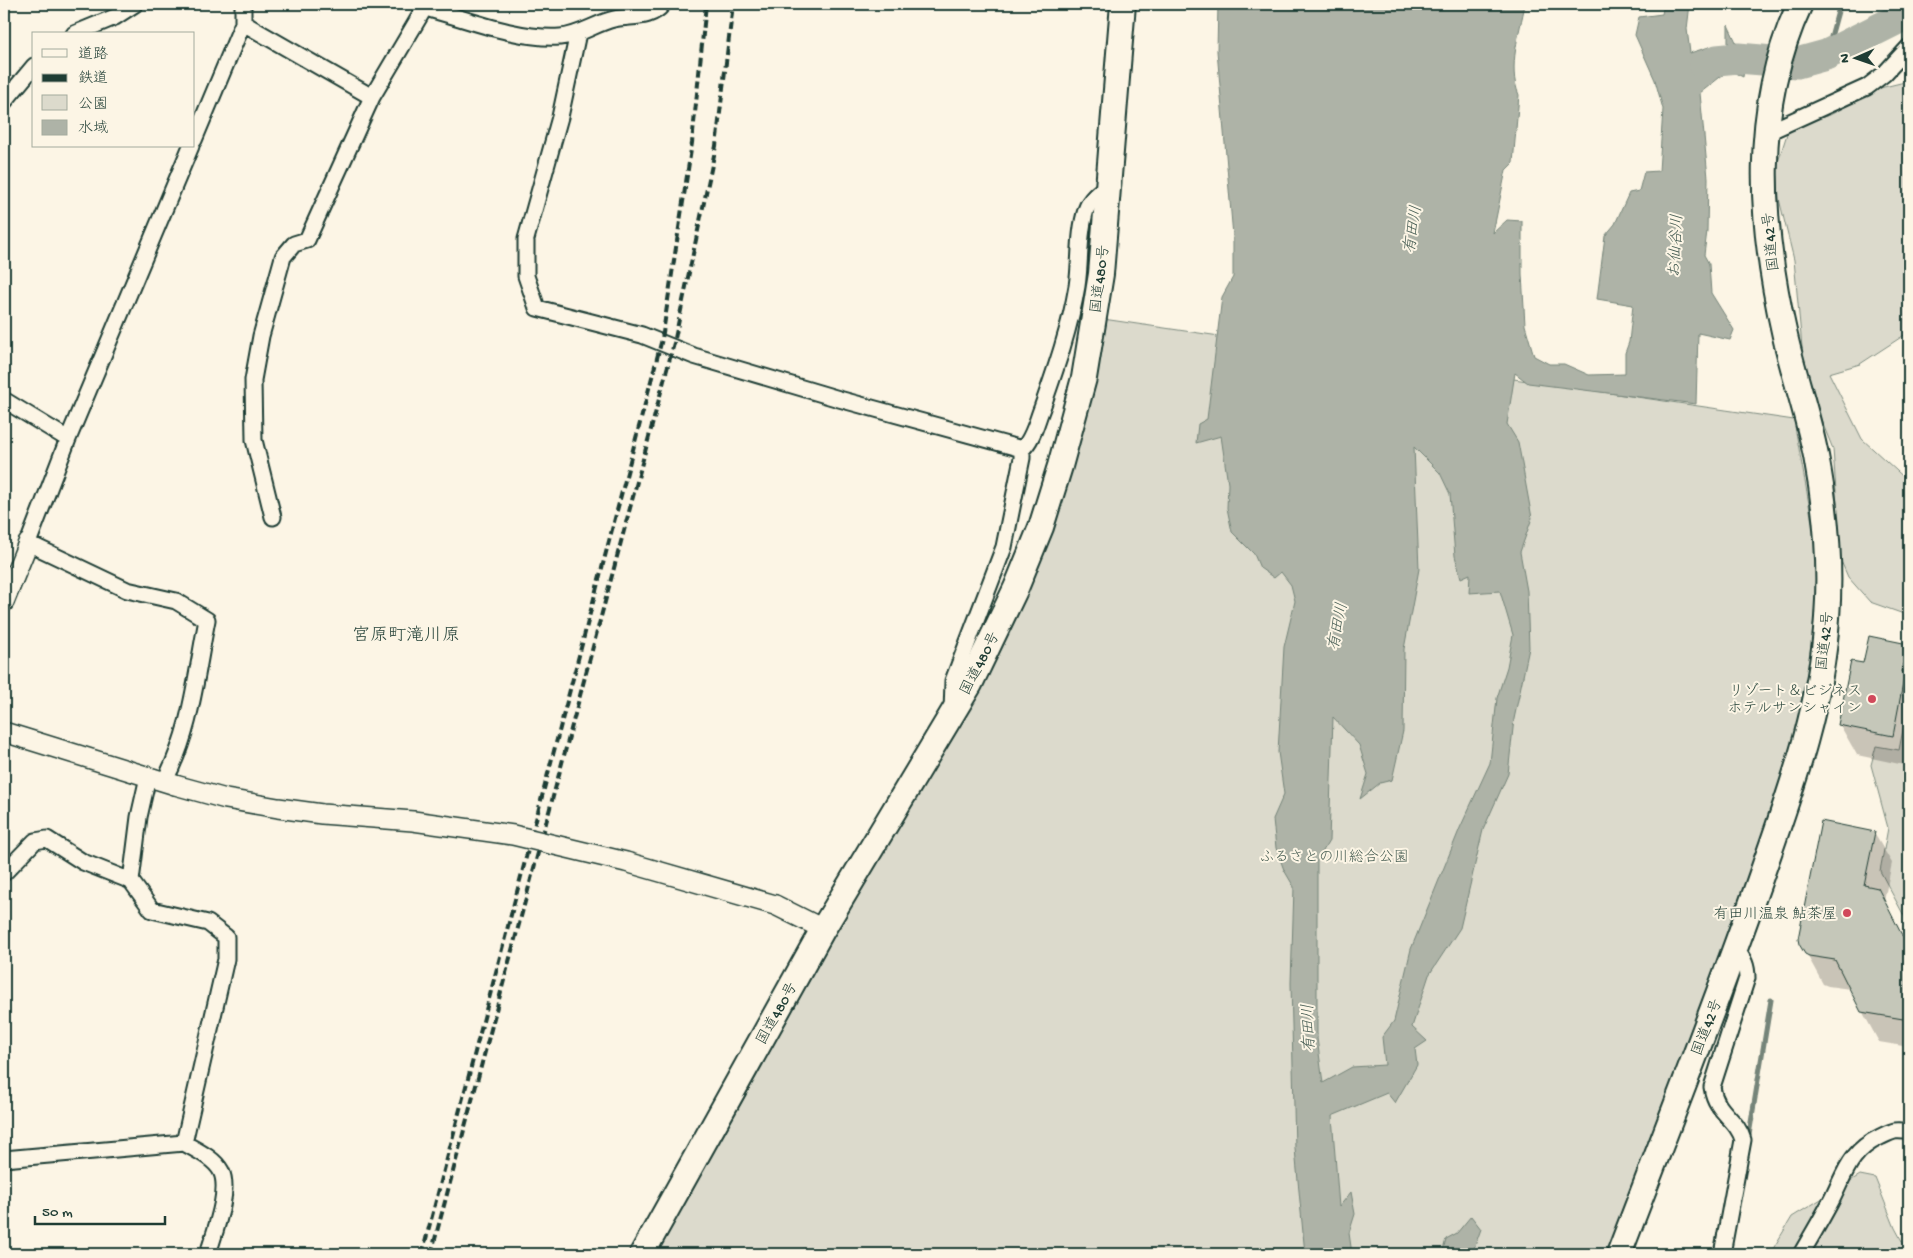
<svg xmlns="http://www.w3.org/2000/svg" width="1913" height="1258" viewBox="0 0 1913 1258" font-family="'Gochi Hand','Klee One',sans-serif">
  <rect width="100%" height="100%" fill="#fcf5e5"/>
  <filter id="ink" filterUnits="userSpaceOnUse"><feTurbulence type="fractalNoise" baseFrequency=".02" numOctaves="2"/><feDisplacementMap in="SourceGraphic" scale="10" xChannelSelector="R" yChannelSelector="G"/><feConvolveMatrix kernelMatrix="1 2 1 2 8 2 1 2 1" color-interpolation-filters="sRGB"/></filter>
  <g filter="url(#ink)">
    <!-- green -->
    <path fill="#dcdacc" stroke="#7e8c80" d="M1909,81v251l-49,32 -31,9 33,66 47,43v130l-8,1 -31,-11 -22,-25 -7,-16 -8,-112 -28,-69 -11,-120 -15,-61 -2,-34 10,-31 12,-10 31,-9 50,-27z
      M1103,319l691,101c10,63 27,127 23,191 -6,105 -47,205 -82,303 -41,114 -83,227 -126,340h-955l70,-120 147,-264 96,-165z
      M1909,699v226l-29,-54 8,-43 -17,-63 5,-19 23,4z
      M1860,1175l15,3 20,50 14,26h-139l22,-37z"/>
    <!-- water -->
    <path fill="#aeb3a7" stroke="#758479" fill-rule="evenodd" d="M1218,4h307c-5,28 -18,63 -6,91l-6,68 -7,7 -13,63 14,-13 15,1v53l3,51 9,31 15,8h15l25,11 36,-1v-21l4,-11 4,-37 -36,-6 8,-63 10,-12 14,-31 10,-2 5,-19 15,-1 4,-62 -8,-29 -20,-45 4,-18 23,-3 2,-10h26l-3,25 3,24 19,-6 19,-1v-21l9,19 10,1 -4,32 -14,-7 -29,23 8,85 -1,53 -3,24 5,9 2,29 23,37 -4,10 -32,-7 -2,71 -168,-21 -13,-10 -8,51 11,18 14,76 -12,34 7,39 2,57 -15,71 -6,55 -25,56 -23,98 -31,47 -17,52 15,14 -12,8 2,16 -22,38 -8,-10 -55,23 7,91 12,-15 4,22 -6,19 3,21h-47l-10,-105 -4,-166 3,-96 -10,-17 -8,-22 -3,-29 11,-25 -6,-42 6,-105 11,-46 -4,-16 -10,-13 -7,6 -14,-10 -6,-14 -22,-22 -5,-24 1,-24 -7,-48 -25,7 2,-19 9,-5 15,-122 11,-20v-41l-16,-185zM1414,447l26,26 10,21 5,62 6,22 9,-4 -1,19 31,-2 13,44 -6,32 -10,31 -7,65 -30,65 -49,121 -17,72 -12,16 3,28 -33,2 -29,16 -6,-45v-177l12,-20 4,-124 26,28 9,29 -8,25 20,-16 12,-3 11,-49 1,-82 15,-80z
      M1471,1216l10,13 -9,25h-30l4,-15 11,-6z"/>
    <!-- shadow -->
    <path fill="#0003" d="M1907,645l2,3v118l-52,-11 -17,-30 24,-60z
      M1874,833l18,30 -8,38 25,47v99l-30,-5 -29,-53 -22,-3 -5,-2 -17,-31z"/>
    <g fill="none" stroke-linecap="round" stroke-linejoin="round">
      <!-- stream -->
      <path stroke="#758479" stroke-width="5" d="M1826,55l14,-51
        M1748,1141l23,-141"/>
      <!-- river -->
      <path stroke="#aeb3a7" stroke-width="31" d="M1705,66l12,-6 21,-2 59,5 29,-8 78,-39 5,-1"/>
    </g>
    <!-- building -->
    <path fill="#c5c7b9" stroke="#1f3d34" d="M1869,636l39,8 -6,28 3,1 -12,63 -55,-11 13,-64 12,2z
      M1821,821l54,11 -11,53 14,3 31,61v71l-48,-8 -26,-52 -26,-4 -4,-2 -6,-10 -1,-5z"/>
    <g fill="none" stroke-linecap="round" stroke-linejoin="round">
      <defs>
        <path id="minor" d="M426,8c40,11 93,32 134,29 19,-1 36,-14 54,-18 18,-4 36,1 49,-15
          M243,23l129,74
          M578,33l-18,84 -34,122v37l11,32 105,27 52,21 145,43 183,50v9l-18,89 -51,134 -1,31
          M74,34l41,-17 20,-13
          M4,102l30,-36
          M1766,133l101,-46 17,-13 25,-27
          M194,140l49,-117v-19
          M4,400l64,39
          M1022,449c11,-9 15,-29 20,-41 14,-40 28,-80 35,-122 4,-25 1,-52 9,-76 4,-12 13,-18 23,-25
          M273,517l-19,-77 -1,-60 8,-44 22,-79 11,-13 13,-4 65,-143 55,-93
          M164,782c27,-49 32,-107 43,-162l-31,-19 -49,-11 -99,-47 40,-104 123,-293
          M4,873l31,-32 12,-2 36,23 48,19 21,29 56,13 18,14v22l-42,184
          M131,881l8,-64 9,-40
          M4,1159l180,-16c12,7 30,15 37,28 10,20 -7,62 -13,83
          M1722,1254l21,-114c-6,-22 -27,-26 -31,-53l35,-109c0,-12 -3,-19 -11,-28
          M1801,1254c10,-17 20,-34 29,-51 15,-28 18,-51 50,-66 13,-6 15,-8 29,-5"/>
        <path id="tertiary" d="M4,602l24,-59
          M4,732l171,53
          M775,905l48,24"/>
        <path id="trunk" d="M642,1254l181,-325 147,-245 46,-96 25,-61 19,-61 24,-88 17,-104 22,-270
          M1619,1254c47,-123 96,-247 140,-372 30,-87 62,-171 68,-264 4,-53 -1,-109 -11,-162 -8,-41 -22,-80 -31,-120 -25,-109 -34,-228 15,-332"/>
      </defs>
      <!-- minor casing -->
      <use href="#minor" stroke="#1f3d34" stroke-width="19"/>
      <!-- tertiary casing -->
      <use href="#tertiary" stroke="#1f3d34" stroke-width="22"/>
      <!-- trunk casing -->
      <use href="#trunk" stroke="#1f3d34" stroke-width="28"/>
      <!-- minor -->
      <use href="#minor" stroke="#fcf5e5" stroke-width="15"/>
      <!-- tertiary -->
      <use href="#tertiary" stroke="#fcf5e5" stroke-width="19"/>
      <!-- trunk -->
      <use href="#trunk" stroke="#fcf5e5" stroke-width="24"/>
      <!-- rail -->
      <path stroke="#1f3d34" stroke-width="4" stroke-dasharray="8 4" stroke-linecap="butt" d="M422,1254l240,-915 30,-196 14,-139
        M431,1254l243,-911 42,-197 17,-142"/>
      <defs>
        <path id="tertiary-bridge" d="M175,785l51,14 52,9 44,6 91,7 100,14 113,27 149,43"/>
      </defs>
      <!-- tertiary-bridge casing -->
      <use href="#tertiary-bridge" stroke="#1f3d34" stroke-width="22" stroke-linecap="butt"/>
      <!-- tertiary-bridge -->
      <use href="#tertiary-bridge" stroke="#fcf5e5" stroke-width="19"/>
    </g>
  </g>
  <!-- markers -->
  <g fill="#d1495b" stroke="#fcf5e5" stroke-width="2">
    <circle cx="1872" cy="699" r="5"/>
    <circle cx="1847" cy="913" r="5"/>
  </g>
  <g text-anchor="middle" stroke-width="4" stroke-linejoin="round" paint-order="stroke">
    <!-- street labels -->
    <g font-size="15" fill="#1f3d34" stroke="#fcf5e5">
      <text transform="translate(1770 242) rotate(-96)" y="5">国道42号</text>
      <text transform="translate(1099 279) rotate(-83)" y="5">国道480号</text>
      <text transform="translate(1824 641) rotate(-84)" y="5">国道42号</text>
      <text transform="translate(979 663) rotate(-63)" y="5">国道480号</text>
      <text transform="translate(776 1013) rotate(-61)" y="5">国道480号</text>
      <text transform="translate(1706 1027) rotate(-69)" y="5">国道42号</text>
    </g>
    <!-- poi labels -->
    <g font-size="15" fill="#1f3d34" stroke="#fcf5e5" text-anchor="end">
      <text x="1862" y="695">リゾート＆ビジネス<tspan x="1862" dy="17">ホテルサンシャイン</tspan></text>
      <text x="1837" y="918">有田川温泉 鮎茶屋</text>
    </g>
    <!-- park labels -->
    <g font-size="15" fill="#455c52" stroke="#fcf5e5">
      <text x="1334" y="861">ふるさとの川総合公園</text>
    </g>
    <!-- water labels -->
    <g font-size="16" font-style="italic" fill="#435a51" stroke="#fcf5e5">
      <text transform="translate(1411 229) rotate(-81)" y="6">有田川</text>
      <text transform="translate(1674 246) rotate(-87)" y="6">お仙谷川</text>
      <text transform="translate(1336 626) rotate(-79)" y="6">有田川</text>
      <text transform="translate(1307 1028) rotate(-92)" y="6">有田川</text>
    </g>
    <!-- quarter labels -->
    <g font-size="18" fill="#1f3d34" stroke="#fcf5e5">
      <text x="406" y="640">宮原町滝川原</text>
    </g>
  </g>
  <!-- margin -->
  <rect width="1913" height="1258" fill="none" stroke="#fcf5e5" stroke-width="20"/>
  <rect x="10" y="10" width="1893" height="1238" fill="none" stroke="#1f3d34" stroke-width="2" filter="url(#ink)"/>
  <!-- legend -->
  <rect x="32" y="32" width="162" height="115" fill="#fcf5e5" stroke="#a4ab9e"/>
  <rect x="42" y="49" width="25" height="8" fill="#fcf5e5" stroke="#a4ab9e"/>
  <text x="78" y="58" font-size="15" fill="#1f3d34">道路</text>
  <rect x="42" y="74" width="25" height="8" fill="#1f3d34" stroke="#a4ab9e"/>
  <text x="78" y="82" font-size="15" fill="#1f3d34">鉄道</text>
  <rect x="42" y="95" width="25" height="15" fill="#dcdacc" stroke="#a4ab9e"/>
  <text x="78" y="108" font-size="15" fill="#1f3d34">公園</text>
  <rect x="42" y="120" width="25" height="15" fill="#aeb3a7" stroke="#a4ab9e"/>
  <text x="78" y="132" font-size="15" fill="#1f3d34">水域</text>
  <!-- north arrow -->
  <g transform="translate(1856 58) rotate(268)" stroke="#fcf5e5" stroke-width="4" paint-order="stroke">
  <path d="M0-4L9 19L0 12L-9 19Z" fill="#1f3d34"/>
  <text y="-8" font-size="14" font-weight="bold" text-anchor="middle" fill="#1f3d34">N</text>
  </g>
  <!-- scale -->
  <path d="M35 1216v8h130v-8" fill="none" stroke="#1f3d34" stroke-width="2.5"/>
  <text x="42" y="1216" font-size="15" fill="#1f3d34" stroke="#fcf5e5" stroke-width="4" paint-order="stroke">50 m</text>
</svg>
